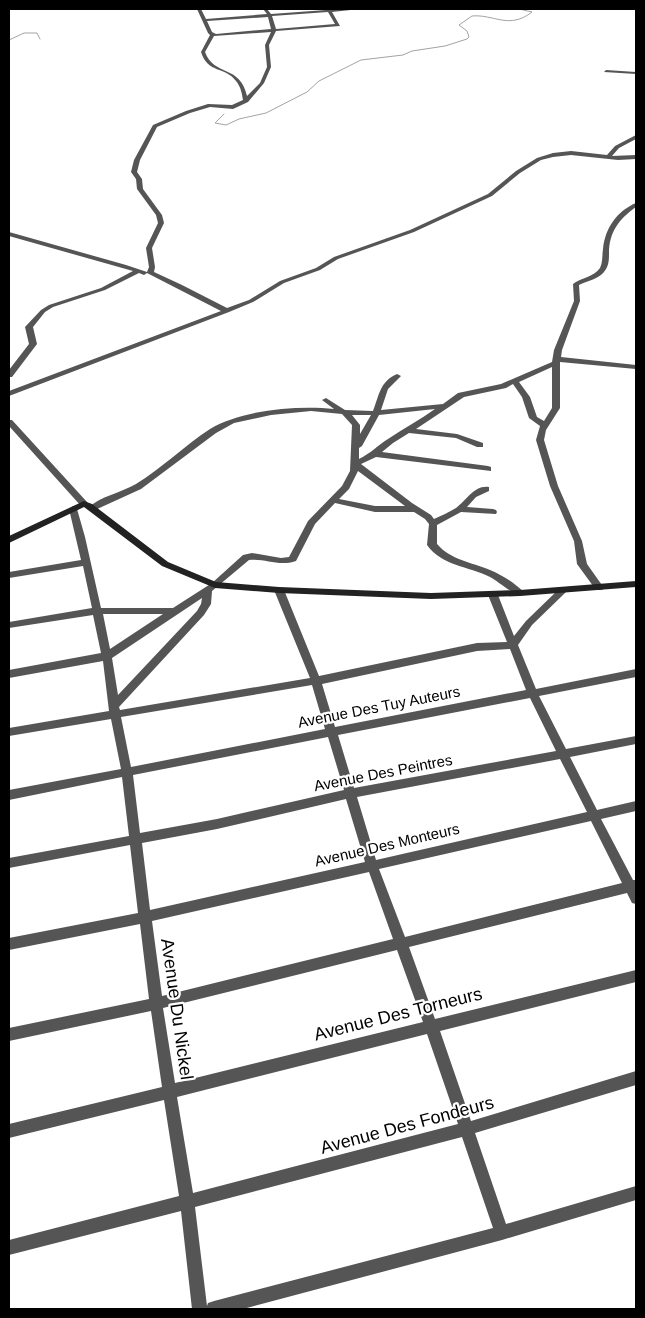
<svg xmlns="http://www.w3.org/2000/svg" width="645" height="1318" viewBox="0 0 645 1318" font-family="Helvetica,sans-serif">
  <rect width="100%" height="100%" fill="#fff"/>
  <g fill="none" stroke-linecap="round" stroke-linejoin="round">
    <!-- stream -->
    <path stroke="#a3a3a3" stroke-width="1" d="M9,40l15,-7h13l3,6
      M224,114l-9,9 11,2 13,-6 27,-6 41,-21 12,-11 42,-21 42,-5 9,-4 33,-5 22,-7 2,-2 -2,-6 -8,-6 13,-9c22,-2 37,14 60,-4l-13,-3"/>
    <!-- street -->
    <path fill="#555" fill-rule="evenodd" d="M112,9h38l-2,1z
      M197,9h4l5,10 61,-5 -4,-5h4l4,5 55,-4v-1h34l-28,3 8,14 -64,5 -7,14 2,22 -7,16 -16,19 -15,7 -23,-2 -20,6 -33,14 -17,33 -3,12 5,7 1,10 19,26 2,8 -12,25 3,19 -1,5 28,13 45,23 22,-8 31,-19 36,-13 18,-11 76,-27 78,-36 28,-23 21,-13 16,-5 18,-2 36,4 8,-9 21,-11v4l-17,9 -7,8 24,-1v4l-18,1 -47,-5 -18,2 -12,3 -21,13 -28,23 -78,36 -76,27 -18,11 -36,13 -31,19 -24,10 -220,84v-5l212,-80 -74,-38 -3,2 -5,-2 -34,17 -52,17 -8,5 -12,15 4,17 -25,33h-3v-7l20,-26 -4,-17 16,-17 8,-5 52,-17 32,-17 -124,-35v-4l117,33 21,7 2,-5 -3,-19 12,-25 -2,-8 -19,-26 -1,-10 -5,-7 3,-12 19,-35 33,-14 22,-7 24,1 11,-5c-1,-6 -2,-13 -7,-19 -11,-15 -28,-7 -35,-29l9,-17 -2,-2zM328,12l7,12 -59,5 -4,-13zM268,17l3,12 -55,5 -4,-2 -5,-11zM271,32l-6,13 2,22 -7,16 -13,13c-7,-32 -33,-19 -42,-44l9,-16z
      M606,70l30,2v2l-32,-2z
      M636,203v4c-17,12 -27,25 -27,46 0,7 0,13 -5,19 -6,7 -17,9 -25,13l1,16 -18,49 -1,7 75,8v4l-76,-7v46l-14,22 -2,10 14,46 24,55 5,23 17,24 -2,2h-6l-19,-26 -3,-23 -24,-55 -14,-46 4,-14 -11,-8 -7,-21 -9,-13 -7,4 -42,9 -48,32 41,5 26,9v4h-6l-21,-9 -47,-5 -16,10 -11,9 106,14 3,1v4l-115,-14 -15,7 51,39 19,12 3,4c7,-3 15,-7 22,-11 11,-8 18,-23 33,-21v4l-13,6 -9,10 26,2 3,1 1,2 -1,2 -35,-2 -24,13v19c14,16 34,18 53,26 12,5 23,12 33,21l2,2 -2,2c-8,2 -25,-14 -33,-18 -22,-11 -48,-11 -63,-32l2,-21 -4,-5 -11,-7h-39l-40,-9 -20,21 -19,37c-18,6 -30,-3 -47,-1l-37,31 -1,13 -7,11 -85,92 1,3 190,-32 -36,-88 5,-3 5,3 35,86 158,-33 30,-1 -19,-47 2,-2h6l2,2 16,41 12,-15 33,-32h6l2,2 -2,2 -33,32 -14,20 18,44 100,-20v8l-97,19 27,53 70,-13v8l-66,13 27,53 39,-9v10l-35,8 32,61h3v24l-4,-1 -5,-10 -218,54 26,72 201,-49v12l-196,49 31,90 165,-50v14l-161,48 31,91 130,-38v14l-134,40 -259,69h-51l-11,-98 -172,44v-15l170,-44 -15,-96 -155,38v-14l153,-37 -11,-76 -142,30v-13l140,-29 -9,-75 -131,26v-12l129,-25 -8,-68 -121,23v-10l120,-22 -7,-59 -113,23v-10l112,-21 -10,-50 -102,17v-8l100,-17 -6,-50 -94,17v-8l92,-17 -8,-38 -84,13v-6l83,-14 -9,-42 -74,12v-6l72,-12 -12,-51 4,-3 4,3 8,28 16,71h72l39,-25 31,-28 9,-2 29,5 8,-1 19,-36 34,-35 8,-15 2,-46 -10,-11 -31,-3 -40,4 -37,8 -18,10 -75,56 -46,21h-6l-1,-2c12,-12 33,-15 48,-24 26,-16 48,-38 74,-55 31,-19 87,-24 124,-20l-12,-9 4,-2 19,12 28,1c6,-15 7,-30 24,-37l4,2 -13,13 -7,21 62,-6 15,-11 43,-9 51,-22 2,-12 20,-49 -1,-17c7,-6 21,-7 27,-16 3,-6 2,-13 3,-19 2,-21 14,-38 33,-46zM552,367v41l-8,13 -7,-4 -7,-20 -11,-15zM435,409c-15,11 -31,19 -47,30 -11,7 -17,14 -29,20v-11l3,-2 17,-31zM352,415h19l-11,19v-9zM358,471l47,35h-30l-36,-7 10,-10zM202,598l-1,6 -4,7 -79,84 -6,-37zM103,614h60l-53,35zM510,649l16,41 -191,37 -13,-43 155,-33zM312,685l13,44 -194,38 -10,-50zM530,698l26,53 -202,37 -16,-53zM328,737l16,53 -127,29 -77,14 -7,-58zM560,759l27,53 -211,48 -19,-63zM346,799l19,63 -215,48 -8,-67 75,-14zM591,821l31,62 -217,54 -26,-68zM369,872l24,67 -231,57 -10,-75zM397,950l26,72 -248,61 -12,-75zM427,1034l31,90 -265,69 -16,-96zM462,1137l31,91 -279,73 -6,2 -1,3 -12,-99z
      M9,420h3l75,82 1,2 -1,2h-6l-72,-80z"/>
    <!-- secondary -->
    <path fill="#222" fill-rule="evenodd" d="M84,501l8,3 76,58 48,20 63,5 152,6 89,-3 116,-9v6l-116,9 -89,3 -152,-6 -64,-5 -53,-22 -78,-59 -75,36v-7z"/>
  </g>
  <g text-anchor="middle" stroke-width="4.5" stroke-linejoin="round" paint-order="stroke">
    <!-- street labels -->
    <g font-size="15" fill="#000" stroke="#fff">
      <text transform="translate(379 707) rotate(-11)" y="5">Avenue Des Tuy Auteurs</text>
      <text transform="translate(383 773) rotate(-11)" y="5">Avenue Des Peintres</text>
      <text transform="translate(387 845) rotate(-13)" y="5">Avenue Des Monteurs</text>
    </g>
    <!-- near-street labels -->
    <g font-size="18" fill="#000" stroke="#fff">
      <text transform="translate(177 1009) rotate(82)" y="6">Avenue Du Nickel</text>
      <text transform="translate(398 1014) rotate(-14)" y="6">Avenue Des Torneurs</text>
      <text transform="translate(407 1125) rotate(-15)" y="6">Avenue Des Fondeurs</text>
    </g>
  </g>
  <!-- border -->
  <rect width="645" height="1318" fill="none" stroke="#000000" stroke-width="20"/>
</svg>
